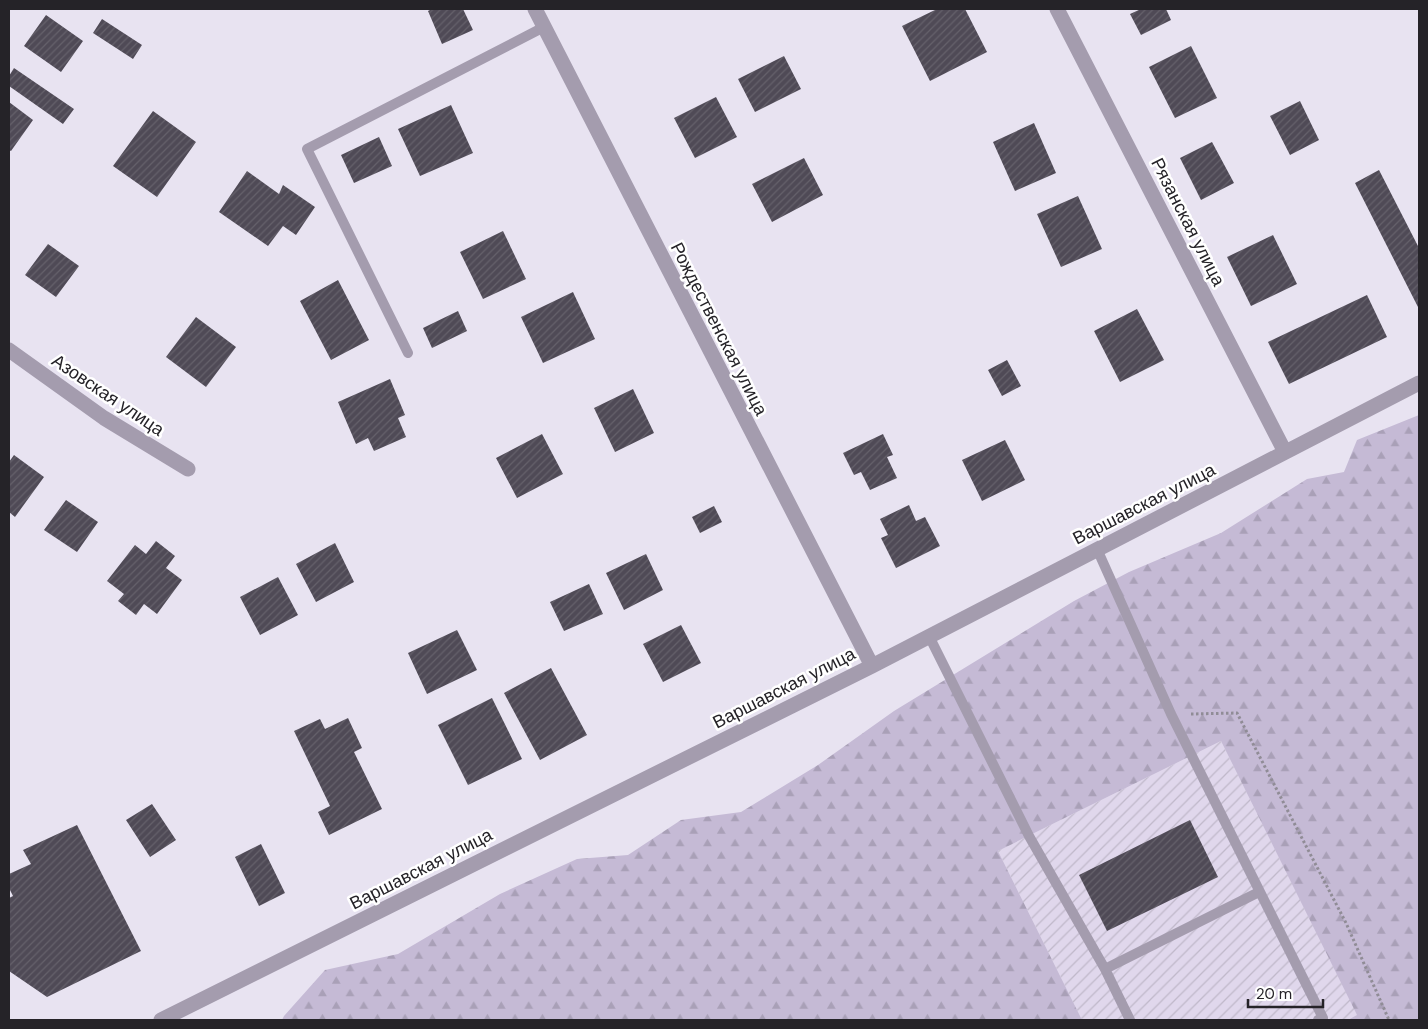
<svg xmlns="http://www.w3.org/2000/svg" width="1428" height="1029" viewBox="0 0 1428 1029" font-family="'DM Sans',sans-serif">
  <defs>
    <pattern id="industrial-furrows" width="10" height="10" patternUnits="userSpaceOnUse" patternTransform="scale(1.25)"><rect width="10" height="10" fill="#e0d7ec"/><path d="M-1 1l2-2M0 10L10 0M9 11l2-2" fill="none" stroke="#c0b8ca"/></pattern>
    <pattern id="forest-firs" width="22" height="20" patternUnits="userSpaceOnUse" patternTransform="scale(1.25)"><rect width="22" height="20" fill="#c5bad5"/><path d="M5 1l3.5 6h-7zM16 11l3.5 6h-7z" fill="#a9a0b7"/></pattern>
    <pattern id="building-hatch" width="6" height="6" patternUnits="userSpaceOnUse" patternTransform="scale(1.25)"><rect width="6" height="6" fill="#4f4a56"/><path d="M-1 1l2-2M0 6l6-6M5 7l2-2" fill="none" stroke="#65616b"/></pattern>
  </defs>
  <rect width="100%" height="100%" fill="#e8e3f1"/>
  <!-- industrial -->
  <path fill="url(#industrial-furrows)" d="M1221,741l137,275 -10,4h-266l-84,-169z"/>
  <!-- forest -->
  <path fill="url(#forest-firs)" d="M1419,415v605h-71l9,-5 -136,-274 -223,110 84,169h-800l2,-4 41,-46 73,-16 102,-60 77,-35 51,-4 53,-35 60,-8 77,-47 76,-54 180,-110 55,-29 92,-39 86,-54 37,-7 13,-32z"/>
  <!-- building -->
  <path fill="url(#building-hatch)" d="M432,9h31l10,21 -31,14 -14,-33z
    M937,9h28l22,43 -57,29 -28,-55z
    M1141,9h25l5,11 -30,15 -11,-21z
    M46,15l37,26 -22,31 -37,-26z
    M102,19l40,26 -9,14 -40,-26z
    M1191,46l26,52 -42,20 -26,-51z
    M784,56l17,33 -46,23 -17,-33z
    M14,68l60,41 -11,15 -54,-38v-10z
    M716,97l21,40 -42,21 -21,-40z
    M1300,101l19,39 -29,15 -20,-39z
    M9,102l24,18 -22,31 -2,-1z
    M451,105l22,48 -53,23 -22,-47z
    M153,111l43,31 -39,55 -44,-31z
    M1034,123l22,50 -41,18 -22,-49z
    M379,137l13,29 -38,17 -13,-28z
    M1212,142l22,41 -33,17 -21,-42z
    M804,158l19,37 -51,27 -20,-38z
    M1379,170l40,78v61l-64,-126z
    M247,171l32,23 4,-9 32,22 -19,28 -13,-9 -15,20 -49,-34z
    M1078,196l24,53 -41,18 -24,-53z
    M503,231l23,48 -43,20 -23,-47z
    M1273,235l24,49 -46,22 -24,-49z
    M48,244l31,22 -23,31 -31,-22z
    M338,280l31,60 -38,20 -31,-59z
    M573,292l22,47 -52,24 -22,-46z
    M1367,295l20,42 -98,47 -21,-42z
    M1137,309l27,51 -44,22 -26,-51z
    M458,311l9,20 -35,17 -9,-20z
    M196,317l40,30 -30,40 -40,-30z
    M1007,360l14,26 -19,10 -14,-26z
    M390,379l15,36 -7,3 8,19 -32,14 -6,-13 -12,6 -18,-42z
    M633,389l21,44 -39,19 -21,-44z
    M542,434l21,40 -46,24 -21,-40z
    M883,434l10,21 -6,2 10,21 -27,12 -9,-18 -7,3 -11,-22z
    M1005,440l20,40 -43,21 -20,-41z
    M14,455l30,22 -29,40 -6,-5v-50z
    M66,500l32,22 -21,30 -33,-22z
    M909,505l7,16 9,-4 15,29 -44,22 -15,-30 7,-3 -8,-16z
    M714,506l8,16 -22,11 -8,-16z
    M156,541l19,15 -9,12 16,12 -25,34 -13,-10 -8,11 -18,-14 6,-7 -17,-13 28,-36 11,9z
    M335,543l19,39 -38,20 -20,-38z
    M646,554l17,36 -39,20 -18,-37z
    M278,577l20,38 -38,20 -20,-38z
    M589,584l14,30 -39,17 -14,-29z
    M681,625l20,38 -38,19 -20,-38z
    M457,630l20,40 -50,24 -19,-41z
    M551,668l36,67 -47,25 -36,-67z
    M492,698l30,61 -54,26 -30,-60z
    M348,718l14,30 -8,4 28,57 -53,26 -11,-23 12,-6 -36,-75 26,-12 5,10z
    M152,804l24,36 -26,17 -24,-37z
    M1190,820l28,57 -111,54 -28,-56z
    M77,825l64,126 -94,46 -38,-26v-73l4,-2 -4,-8v-14l22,-10 -8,-14z
    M261,844l24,49 -26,13 -24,-49z"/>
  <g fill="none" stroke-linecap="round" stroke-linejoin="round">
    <!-- path -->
    <path stroke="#908c96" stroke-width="3" stroke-dasharray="2.5 2.5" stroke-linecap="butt" d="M1191,714l46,-1 109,210 43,97"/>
    <!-- lane -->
    <path stroke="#a49cae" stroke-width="10" d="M408,353l-101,-204 237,-122
      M1097,549l74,165 152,304 -5,2
      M929,636l100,200 76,133 25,51
      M1105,969l154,-77"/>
    <!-- street -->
    <path stroke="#a49cae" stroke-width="15" d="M535,9l337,657
      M1057,9l228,443
      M9,350l95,68 84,51
      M161,1020l711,-354 547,-283"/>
  </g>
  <g text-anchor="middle" stroke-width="5" stroke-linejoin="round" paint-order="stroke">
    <!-- street labels -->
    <g font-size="18" fill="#252328" stroke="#fff">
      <text transform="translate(1188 222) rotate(63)" y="6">Рязанская улица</text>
      <text transform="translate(719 329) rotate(63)" y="6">Рождественская улица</text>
      <text transform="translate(108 395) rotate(34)" y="6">Азовская улица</text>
      <text transform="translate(1144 504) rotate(-27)" y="6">Варшавская улица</text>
      <text transform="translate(784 688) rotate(-27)" y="6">Варшавская улица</text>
      <text transform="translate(421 869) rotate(-27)" y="6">Варшавская улица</text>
    </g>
  </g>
  <!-- border -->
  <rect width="1428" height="1029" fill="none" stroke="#252328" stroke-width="20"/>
  <!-- scale -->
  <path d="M1248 999v8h75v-8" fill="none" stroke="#252328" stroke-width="2.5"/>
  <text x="1256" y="999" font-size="15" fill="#252328" stroke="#ffffff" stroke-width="4" paint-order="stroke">20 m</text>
</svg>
